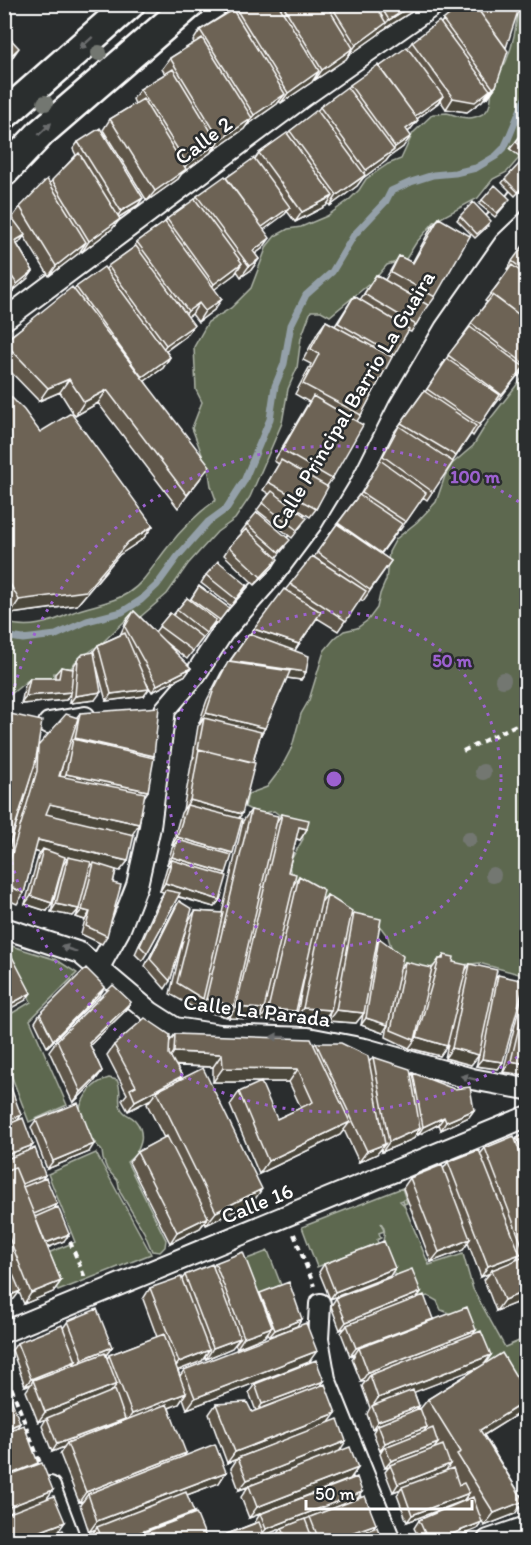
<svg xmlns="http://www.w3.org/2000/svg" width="531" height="1545" viewBox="0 0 531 1545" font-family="Itim,sans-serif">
  <rect width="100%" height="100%" fill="#2a2d2e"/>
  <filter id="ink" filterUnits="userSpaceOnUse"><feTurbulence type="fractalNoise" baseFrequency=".0167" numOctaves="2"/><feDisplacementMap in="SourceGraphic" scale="12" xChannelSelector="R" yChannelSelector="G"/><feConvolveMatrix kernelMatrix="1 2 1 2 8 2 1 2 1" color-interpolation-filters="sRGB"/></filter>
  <g filter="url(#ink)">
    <!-- green -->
    <path fill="#5d6850" stroke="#aeb4a8" stroke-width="1.5" d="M518,5h8v139l-6,13 -13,15 -14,7 -15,19 -43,23 -19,22 -10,16 -19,6 -13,15 -44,36 -9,-5h-10l-10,27 -4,30 -9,21 -6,34 -32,74 -15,22 -18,13 -29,32 -21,30 -28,24h-11l-26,25 -27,19 -8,12 -13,-1 -1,8h-26l-22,18 -1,-77c24,8 46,1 67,-9 18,-8 40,-9 57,-20 17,-11 26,-29 39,-45 14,-18 31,-35 49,-48l-5,-14 -2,-13 -17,-45 10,-26 -6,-12 -2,-43 14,-25 23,-14 20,-20 16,-42 8,-10 13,-7 13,-2 26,-11 22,-16 10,-10 7,-11 22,-15 13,-5 12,-26 20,-19c5,0 10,-1 14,-1 9,2 18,7 28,4 20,-5 14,-19 18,-33 3,-9 11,-16 14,-25 7,-17 10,-36 11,-54z
      M526,373v603l-47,-13 -25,3 -14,-4 -13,8 -15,-1 -13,-8 -7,-11 -4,-13 -9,-12 -29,-6 -22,-19 -14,-6 -23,-17 -2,-14 14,-24 -2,-14 -15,-5 -12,-9 -15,3 -14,-7 3,-13 19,-7 13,-17 12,-23 9,-33 8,-14 15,-49 11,-13 9,-7 13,-3 11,-8 9,-12 3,-14 6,-14 3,-28 7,-13 21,-17 19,-20 9,-26 7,-12 21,-18 14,-23z
      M5,944l52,16 20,13 -47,47 37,85 -38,17 -24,-63 -1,-41 27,-16 -26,-54z
      M109,1078l8,2c6,12 0,19 4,28 3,7 9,7 14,12 12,14 6,32 -8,42l39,78 -1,7 -5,5 -8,-1 -8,-19 -24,-40 -2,-11 -11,-12 -4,-10 -1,-8 -13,-15 -10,-25c4,-15 14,-29 30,-33z
      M96,1153l55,101 -93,37 -15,-36 32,-13 -27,-68z
      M402,1188l5,15 -3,1 -1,-4 -3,1 4,4 25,60 34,-11 10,35 32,58 21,-9v79l-33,-54 -8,3 -10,-27 -24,-25 -10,-4 -4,-9 -9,-5 -10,2c-18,-16 -31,-26 -35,-52 -1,-9 5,-15 -2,-23l3,8 -5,2 2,5 -4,2 1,3 -61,24 -15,-40z
      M268,1251l13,34 -28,12 -14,-35z"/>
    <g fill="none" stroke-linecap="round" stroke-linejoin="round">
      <!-- stream -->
      <path stroke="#94a0a9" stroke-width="7" d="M4,636l19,3 33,-4 31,-14 35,-9 19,-12 16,-15 21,-29 30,-34 18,-13 18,-28 26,-62 5,-33 9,-22 7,-39 15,-30 26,-23 22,-37 32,-34 5,-10 20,-9 22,-7 22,-2 21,-5 20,-12 8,-8 5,-11 17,-41"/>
      <defs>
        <path id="minor" d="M4,320l300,-224 131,-92
          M49,723l36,-6
          M4,928l76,25 70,59 25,16 45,7 88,3 57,11 107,30 54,10
          M98,969l21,-38 18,-46 13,-58 15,-117 30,-35 28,-43 50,-57 38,-51 29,-48 40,-80 47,-80 61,-87 25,-24 13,-18
          M320,1304l-2,35 7,40 65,161
          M4,1332l522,-215
          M50,1487l20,53
          M488,1540l38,-13"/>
        <path id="secondary" d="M4,115l126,-111
          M4,172l38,-40 148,-128"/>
      </defs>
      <!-- minor casing -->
      <use href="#minor" stroke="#fff" stroke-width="24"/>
      <!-- secondary casing -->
      <use href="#secondary" stroke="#fff" stroke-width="33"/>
      <!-- path -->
      <path stroke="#fff" stroke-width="4" stroke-dasharray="6 4.5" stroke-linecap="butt" d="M463,751l63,-31
        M66,1232l19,46
        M294,1234l20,52
        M4,1368l38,100"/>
      <!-- minor -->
      <use href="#minor" stroke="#2a2d2e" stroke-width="20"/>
      <!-- secondary -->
      <use href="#secondary" stroke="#2a2d2e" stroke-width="28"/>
    </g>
    <!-- trees -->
    <g fill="#737771">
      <circle cx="99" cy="53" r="8"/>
      <circle cx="45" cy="103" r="8"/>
      <circle cx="503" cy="680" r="8"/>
      <circle cx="483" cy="772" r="8"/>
      <circle cx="469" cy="839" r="8"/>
      <circle cx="493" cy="875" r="8"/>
    </g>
    <!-- wall -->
    <path fill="#5e5648" stroke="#fff" stroke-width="1.5" fill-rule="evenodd" d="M232,4h185l-4,7 -32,20 -2,3 -31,22 -2,3 -31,21 -1,-1 -2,3 -31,21 -2,-2 -2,3 -31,22 -2,3 -31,22v-1l-3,3 -28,20 -4,6 -31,22 -44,-71 7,-11 25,-15 -2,-5 7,-10 25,-15 -3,-5 8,-11 24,-15 -1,-2 7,-11 25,-16z
      M443,20l63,28 -10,38 -7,10 -4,3 -1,-1 -2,3 -15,11 -21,-3 -6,-9 -2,3 -21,16 -7,11 -2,2 -5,15 -14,10 -3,4 -23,17 -6,8 -27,20 -2,-3 -2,3 -31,16 -8,-11 -2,3 -21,15 -1,19 -8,6 4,5 -8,11 -10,7 -4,-6 -2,3 -21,15v21l-16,12 -6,-8 -4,2 -2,20 -20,15 4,6 -7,11 -18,13 55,98 -22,29 -80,-105 -23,13 -15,-24 -21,9 -35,-36v-24l70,-52 2,-2 30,-18 2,-3 25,-18 4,-6 27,-19 3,-4 28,-20 2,-3 58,-37 4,-6 29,-20 2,-2 27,-20 3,-4 28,-19 2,-3 29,-18 28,-19 5,-6 29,-19z
      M526,128v33l-16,-12z
      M78,142l60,63 -19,12 1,2 -8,10 -30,23 -1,-2 -2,3 -30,23 -25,-40 -5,7 -2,1 16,27 -5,7 -16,14 -8,-11v-66l8,3 8,-11 30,-24 26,-28 -3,-6z
      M526,168v17l-11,11 -13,-13 3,-4z
      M482,200l25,3 -12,14 -16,-13z
      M460,216l29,9 -14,13 -18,-18z
      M439,218l-4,79 -8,11h-1l-15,24 -3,-1 -17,27 -30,57 -4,6 -25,58 -5,7 -11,23 -6,8 -16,-10 8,18 -10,13 -35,-28 12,-16 -6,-4 16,-26 -5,-3 35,-59 -14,-8 16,-30 -8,-4 15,-28 8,-11 9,5 19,-30 6,4 16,-25 9,5 14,-24 13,7 19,-35z
      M526,242v124l-7,10 -1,-1 -24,31 -1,-1 -20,31 -2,-2 -44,66 -4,-3 -23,33 -1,-1 -18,25 10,7 -28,40 -3,-2 -22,32 -21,-13 -22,32 11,22 -5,8 -14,-2 -27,59 -22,81 -7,37 -7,21 -4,24 -6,7 -36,-10 -31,56 -5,8 -7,-7 25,-56 4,-6 -4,-1 7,-24 2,-2 -2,-1 5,-16 2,-3h-2l9,-32 2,-3 9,-50 2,-3h-1l5,-31 2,-2 -1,-1 8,-23 14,-27 28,-39h1l40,-50 24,-27 23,-33 22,-29h1l18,-31 15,-30 31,-43 1,1 17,-25 -1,-1 46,-64 -2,-1 24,-31 -2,-1z
      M4,390l36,42 113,94 -10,13 -24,16 -42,50 -67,9 -6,-10z
      M247,524l38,23 -9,11 -3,9 -18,18 -31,-30 5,-8 13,-14 -1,-1z
      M206,575l41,10 -16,21 -30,-23z
      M199,586l30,22 -12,16 -2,-2 -28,37 -22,-17 26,26 -5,7 -34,17 -5,-8 -3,12 -38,5 -9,-34 -2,33 -25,3 1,-11 -5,8 -45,4 4,-19 5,-7h25v-4l6,-7 12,2v-2l5,-8 15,-7 5,-7 22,-10 8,-17 6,-7 21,21 15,-19 3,2 14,-17 3,2z
      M6,713l31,34 40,-30 3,-4 74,43 -2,1 -4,34 -4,6 -12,38 -4,26 -8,10 -4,-1 -3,13 -6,53 -5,8 -21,-10 4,-14 -9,-3 3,-8 -6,7 -22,-4 12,-47 4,-6 -3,-1 -12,45 -5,8 -22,-7 13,-47 2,-4 -5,-2 -11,42 -7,11 -13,-6v-33l26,-86 -26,82v-146zM63,762l-3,15 -1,-1z
      M251,810l26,11 5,-7 25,15 -7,11 -4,-1 -8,33 6,12 5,-8 23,25 5,-6 23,24 4,-6 23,27 2,-2 22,30 4,-6 27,7 7,-10h2l3,-4 21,16 5,-7 25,15 3,-4 5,87 -5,7 -22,-3 3,-11 -8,10 -26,-7 3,-14 -8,12 -31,-8 -23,-11 2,-12 -5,8 -22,-8 2,-11 -7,9 -28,-2 2,-10 -7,10 -27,-2 9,-45 -16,48 -29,-2 2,-8 -5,7 -28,-1 1,-6 -3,5 -28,-7 2,-8 -5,7 -26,-15 17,-71 -17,58 -5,8 -20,-23 29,-57 5,-8 9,21 7,-11 27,2 21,-92z
      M526,985v90l-23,-3 21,-83z
      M100,995l-53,52 -12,-25 5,-8z
      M131,1002l-8,11 -33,32 12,26 -8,11 -21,21 -24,-52 8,-11z
      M175,1034l139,11 2,-2 53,19 4,-5 39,18 1,-2 61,37 -5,7 -28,13 -2,-6 -21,11 -1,-3 -4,7 -31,13 -1,-3 -4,5 -18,8 -15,-32 -4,5 -81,39 -29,-69 9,-13 38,27 24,-11 -12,-26h-76v-15l-37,-1 6,10 -4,5 75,121 -47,23 -1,-3 -5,6 -30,15 -41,-81 8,-10 27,-14 -17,-34 4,-5 -23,12 -6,-11 5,-6 -20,-39 7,-10 56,-4z
      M4,1072l6,13 -4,5 15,25 -3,5 12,30 15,25 -3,5 15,24 -3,5 10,32 -17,7 14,33 -8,11 -29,12 -5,-12 -5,7 -10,4z
      M36,1120l53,32 -42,17 -16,-42z
      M526,1134v165l-30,12 -12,-31 6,-7 -9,4 -13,-34 -5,7 -32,12 -28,-74 7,-10 33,-9 5,-7 33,-9 4,-5 31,-8 1,-2z
      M215,1263l44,31 1,-1 42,26 -5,7 -28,11 -1,-4 -4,4 -27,11 -2,-4 -3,4 -26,11 -1,-3 -3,5 -24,9 2,6 4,-6 125,-8 -122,47 -4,-11 -4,6 -10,4 15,49 42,15 -7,11 -32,12 5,19 15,26h-112l-3,-6 4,-5 -7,3 -9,-27 3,-4 -4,1 -19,-48 4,-7 -12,5 -10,-26 4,-7 -8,3 -12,-31 5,-7 -6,2 -13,-36 5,-7 46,-15 5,-7 44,26 -6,8 1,4 2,-4 48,-18 -14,-38 7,-11 32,-9 3,-4 28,-8z
      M324,1264l71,4 -5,8 -60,23 -11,-27z
      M418,1297l14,23 40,15 19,20 -7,9 42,29v11l-5,8 -37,23 40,66 -9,13 -31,12 -2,-4 -5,7 -27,11h-30l-6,-12 5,-8 49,-21 -2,-2 -3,4 -56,21 -10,-27 4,-6 -8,3 -8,-20 4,-5 -4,1 -5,-14 3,-5 -3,2 -7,-19 3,-5 -4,2 -5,-15 3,-6 -8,-22 4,-5 -5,1 -9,-23 3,-5 -5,2 -9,-23 4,-5 -5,2 -9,-24 5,-8zM479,1367l-51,32 -8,10 -4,1 3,-4 -5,-14z
      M324,1381l-4,5 9,37 10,28 19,17 -8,11 7,20 16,30 9,11h-159l4,-6 28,-11v-1l5,-8 -11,4 -8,-21 7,-10 -9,3 -8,-22 6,-9 -10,4 -18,-49 7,-10 36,8 4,-1 -7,-19 6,-8zM282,1528l-5,7 -12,5 -1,-5z"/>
    <!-- shaded-wall -->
    <path fill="#4c463b" stroke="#fff" stroke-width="1.5" d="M414,4h3l-4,7 -32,20 -2,3 -31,22 8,-11 30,-22 3,-3z
      M19,48l-9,13 -6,5v-4z
      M353,48l-7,11 -31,21 7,-10z
      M319,71l-7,11 -31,21 7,-10z
      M496,86l-7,10 -4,3 8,-11z
      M490,90l-8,11 -15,11 -21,-3 7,-11z
      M285,94l-8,10 -31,22 8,-11z
      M443,96l-5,7 -28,21 5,-8z
      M252,118l-8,11 -31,22 7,-11z
      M418,120l-8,10 -12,10 8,-11z
      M411,136l-8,11 -14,10 -3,4 -23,17 -6,8 -27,20 7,-11 23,-16 6,-9 27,-19 2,-4z
      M218,143l-8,10 -28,20 -4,6 -31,22 8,-10 28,-20 4,-7z
      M333,196l-7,10 -31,16 7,-10z
      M143,198l-5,7 -22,14 5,-8z
      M290,207l-5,7 -28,21 5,-8z
      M120,219l-8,10 -30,23 7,-11z
      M25,235l-6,8 -10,5 6,-7z
      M270,238l-7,10 -18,13 8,-10z
      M86,242l-7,11 -30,23 7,-10z
      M259,259l-8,11 -10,7 8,-11z
      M242,263l-7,11 -28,21 7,-11z
      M33,271l-5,7 -16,14 5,-8z
      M222,299l-8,11 -16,12 7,-11z
      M199,303l-7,11 -12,8 8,-11z
      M194,325l-8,11 -28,20 8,-11z
      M170,357l-7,11 -28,20 7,-11z
      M69,379l-9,13 -21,9 9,-13z
      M107,390l-9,13 -23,13 9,-14z
      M153,526l-10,13 -24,16 -42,50 -67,9 9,-14 109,-58z
      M278,559l-5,8 -18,18 6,-8z
      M254,629l45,15 -5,8 -45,-16z
      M230,661l76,11 -5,8 -76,-11z
      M191,668l-5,7 -34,17 5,-7z
      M149,689l-5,7 -38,5 5,-7z
      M71,692l-5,8 -45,4 5,-8z
      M101,692l-6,8 -25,3 5,-7z
      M206,713l59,15 -7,11 -54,-21 -4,6 -1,-1z
      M75,738l79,18 -8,10 -73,-26z
      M66,774l82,17 -8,11 -81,-18z
      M190,800l52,14 -8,10 -47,-19 -4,5z
      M50,804l89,20 -7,11 -90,-21z
      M299,827l8,2 -7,11 -8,-3z
      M177,837l56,16 -6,7 -49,-20 -4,5h-2z
      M38,840l90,21 -8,10 -78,-18 1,-4 -3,4 -9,-3z
      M172,857l54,16 -5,7 -49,-20 -3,5 -2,-1z
      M165,883l55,17 -6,7 -54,-16z
      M31,896l21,7 -5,8 -22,-7z
      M56,904l23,5 -6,7 -22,-4z
      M82,910l8,2 -5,8 -9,-3z
      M105,987l-5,8 -53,52 6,-7z
      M31,993l-5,7 -22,12v-3l3,-3z
      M206,999l28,7 -7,11 -28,-7z
      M131,1002l-8,11 -42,41 8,-11z
      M236,1007l28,2 -7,10 -28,-1z
      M303,1008l28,2 -8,11 -27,-2z
      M268,1009l28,2 -7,11 -29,-2z
      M336,1010l28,3 -8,10 -28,-2z
      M366,1018l22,7 -5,8 -22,-8z
      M417,1037l30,9 -7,10 -31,-8z
      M452,1048l27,7 -8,10 -26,-7z
      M174,1052l48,2 -9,13 -48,-2z
      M482,1059l21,3 -5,7 -22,-3z
      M511,1061l15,3v11l-23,-3z
      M223,1068l75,1 -9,13h-76z
      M102,1071l-8,11 -21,21 8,-11z
      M182,1076l-8,10 -17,5 -6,8 -23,12 7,-10z
      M474,1110l-5,7 -28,13 5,-8z
      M21,1115l-5,8 -12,4v-5z
      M444,1117l-5,7 -21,11 5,-8z
      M350,1122l-10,13 -81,39 9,-13z
      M420,1128l-7,11 -31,13 7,-10z
      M94,1144l-5,8 -42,17 6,-8z
      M385,1144l-8,10 -18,8 8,-11z
      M33,1145l-5,7 -24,10v-6z
      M45,1175l-5,7 -17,7 -2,-5z
      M262,1189l-9,13 -47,23 10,-13z
      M57,1204l-5,8 -18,7 -1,-5z
      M208,1217l-8,11 -30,15 7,-11z
      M69,1234l-5,7 -25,10 5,-7z
      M470,1239l-7,11 -32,12 8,-10z
      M520,1254l-8,10 -20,6 -2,3 -9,4 7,-11z
      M395,1268l-5,8 -60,23 5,-7z
      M61,1281l-8,11 -29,12 7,-11z
      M20,1291l-6,8 -10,4v-5z
      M526,1291v8l-30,12 8,-11z
      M421,1292l-5,8 -69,25 -2,3 -5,2 6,-8z
      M302,1319l-5,7 -28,11 6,-7z
      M433,1319l-5,7 -69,22 -4,6 -5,2 6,-8z
      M272,1327l-8,10 -27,11 7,-11z
      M476,1330l-8,11 -98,34 -4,6 -5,1 7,-10z
      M240,1338l-8,10 -26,11 7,-11z
      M112,1347l-6,8 -29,11 6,-7z
      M209,1350l-7,11 -31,12 8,-11z
      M317,1351l-8,11 -122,47 8,-11z
      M491,1355l-8,11 -110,42 -1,-1 6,-9z
      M76,1361l-6,8 -37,11 -2,4 -6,2 6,-7z
      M324,1381l-5,7 -62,24 5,-8z
      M117,1384l-8,11 -71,27 7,-10z
      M186,1393l-7,11 -55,21 8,-11z
      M526,1401v3l-5,8 -50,31 9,-13z
      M419,1406l-5,7 -36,12 -2,2 -4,2 6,-8z
      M336,1413l-8,11 -90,34 -1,1 -10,4 8,-11z
      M125,1419l-5,7 -53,17 -3,4 -12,5 5,-8z
      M20,1423l-5,8 -11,4v-5z
      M427,1427l-5,7 -37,13 -2,2 -3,2 5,-8z
      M346,1441l-7,11 -100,38 8,-10z
      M438,1443l-5,7 -43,15 -1,2 -4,1 6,-7z
      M186,1453l-7,11 -91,30 -5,7 -4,1 7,-10z
      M450,1464l-5,8 -52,20 5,-8z
      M358,1468l-8,11 -101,39 8,-11z
      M226,1472l-7,11 -121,45 -1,-1 -1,2 -7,3 8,-11z
      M53,1490l-8,11 -41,15v-7z
      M362,1492l-5,7 -97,38 6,-8z
      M469,1493l-6,8 -56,21 5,-7z
      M524,1501l-9,13 -31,12 10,-13z
      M194,1512l-6,8 -54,20h-14z
      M65,1522l-8,11 -20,7h-20z
      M482,1522l-5,7 -27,11h-13z
      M376,1524l-5,7 -25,9h-14z"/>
    <!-- building -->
    <path fill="#6d6454" stroke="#fff" stroke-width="1.5" d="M233,4h45l41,67 -31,22z
      M282,4h44l27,44 -31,22z
      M330,4h45l11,19 -30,22z
      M379,4h35l-25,16z
      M463,4h11l34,47 -12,35 -3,2 -50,-68z
      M474,4h42l3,4 -13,40z
      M233,10l52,84 -31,21 -54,-85z
      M439,21l51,69 -15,12 -22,-4 -41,-56z
      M4,32l15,16 -15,14z
      M202,38l50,80 -32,22 -50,-82z
      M407,47l36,49 -28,20 -36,-49z
      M378,65l40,55 -12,9 5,7 -16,11 -45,-62z
      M173,69l45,74 -31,21 -47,-75z
      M347,87l47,63 -28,20 -46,-63z
      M143,99l43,70 -31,22 -45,-72z
      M317,110l48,65 -28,20 -47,-64z
      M100,128l43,70 -22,13 -43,-69z
      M526,128v22l-10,-8z
      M287,133l46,63 -31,16 -43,-59z
      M79,153l41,66 -31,22 -37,-61z
      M254,158l36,49 -28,20 -36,-49z
      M521,162l5,6v15l-8,9 -13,-13z
      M225,176l45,62 -17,13 6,8 -10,7 -52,-70z
      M47,179l39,63 -30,24 -36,-59z
      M495,185l15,14 -13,14 -15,-13z
      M195,199l47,64 -28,21 -47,-65z
      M473,202l18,19 -14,13 -17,-18z
      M8,212l17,23 -10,6 18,30 -16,13 -13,-19v-50z
      M439,218l31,18 -35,61 -44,-25 8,-16 14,7z
      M165,222l57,77 -17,12 -6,-8 -11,8 -51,-69z
      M526,242v30l-14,-11z
      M136,246l58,79 -28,20 -58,-79z
      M512,265l14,11v44l-35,-26z
      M104,267l66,90 -28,20 -66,-90z
      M376,275l52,30 -12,20 -52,-31z
      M72,287l138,179 -23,29 -80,-105 -23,12 -15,-23 -21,9 -44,-46z
      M493,295l33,25v45l-55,-42z
      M354,296l55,33 -15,26 -56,-32z
      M326,321l66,36 -31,58 -58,-31 16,-30 -8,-5z
      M470,327l54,40 -22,28 -54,-40z
      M447,359l53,36 -20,30 -53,-36z
      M4,390l20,20 16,22 31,-19 82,113 -25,16 -42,49 -67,9 -15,-27z
      M424,391l52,35 -20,30 -55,-33z
      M313,396l50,29 -31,54 -50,-29z
      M399,426l54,36 -20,30 -50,-36z
      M281,460l47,27 -12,22 -48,-27z
      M380,460l46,33 -20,29 -44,-29z
      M272,491l35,27 -10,12 -35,-27z
      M359,495l43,29 -21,29 -43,-30z
      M257,512l33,28 -11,12 -32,-28z
      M337,524l54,37 -21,29 -53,-38z
      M246,529l32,30 -17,18 -32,-30z
      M312,556l54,35 -20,30 -56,-37z
      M218,561l29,24 -11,14 -30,-24z
      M199,586l30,22 -9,12 -29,-21z
      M284,589l37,23 -22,32 -45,-15z
      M187,598l29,22 -10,13 -29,-23z
      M134,611l57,57 -34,17 -32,-58z
      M170,613l33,25 -10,13 -34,-25z
      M125,633l24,56 -38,5 -13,-49z
      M249,634l60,22 -3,16 -76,-11z
      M94,652l7,40 -26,4 3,-37 5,-5z
      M228,662l62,9 -25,57 -59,-15 8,-24z
      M61,667l12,2 -2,23 -45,4 4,-18h29z
      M159,707l-5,49 -79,-18 5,-25z
      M6,713l36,8 -7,43 -31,97v-144z
      M66,714l12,4 -19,58 86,17 -6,31 -89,-20 -4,10 88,21 -6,26 -90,-21 -14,53 -20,-9v-4l33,-109 1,-25z
      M204,718l57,14 -8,30 -55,-13z
      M73,739l81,19 -6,33 -82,-17z
      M199,749l56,14 -13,51 -52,-14z
      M187,805l55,14 -9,34 -56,-16z
      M251,810l27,6 -44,190 -28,-7z
      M282,814l27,6 -2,9 -8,-2 -11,45 8,2 -32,135 -28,-2z
      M178,840l54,15 -6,18 -54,-16z
      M43,849l22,8 -13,46 -21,-7z
      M68,857l23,5 -12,47 -23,-5z
      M172,860l55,16 -7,24 -55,-17z
      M94,863l22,7 -3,13 8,2 -14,51 -21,-10 4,-14 -8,-2z
      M299,876l25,14 -28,121 -28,-2z
      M165,890l15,3 -33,60 -7,-7z
      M327,895l25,16 -21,99 -28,-2z
      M179,901l13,8 -22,72 -20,-22z
      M195,911l28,2 -20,86 -26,-16z
      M354,913l27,6 -17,94 -28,-3z
      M379,938l24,18 -15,69 -22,-7z
      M7,947l24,46 -24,13 -3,-5v-51z
      M444,955l10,2 -1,5 14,3 -20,81 -30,-9 22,-78h4z
      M405,962l27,6 -17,72 -24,-10z
      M470,964l27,6 -18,85 -27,-7z
      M86,968l19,19 -52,53 -13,-26z
      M498,975l27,6 -22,81 -21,-3z
      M113,985l18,17 -42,41 13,28 -21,21 -24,-52z
      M526,997v67l-15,-3z
      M145,1018l25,17 -1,19 13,22 -47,25 -5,-12 6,-3 -22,-41z
      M175,1034l136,5 39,83 -82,39 -29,-69 22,-10 16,37 36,-17 -15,-33 -75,-1 -1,-14 -48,-2z
      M316,1043h25l27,13 17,88 -18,7z
      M373,1057l37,12 10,59 -31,14z
      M203,1068l59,121 -46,23 -59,-121z
      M4,1072l6,13 -6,3z
      M413,1073l41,16 16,-2 4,23 -28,12 -2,-5 -21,10z
      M11,1088l10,27 -17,7v-31z
      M78,1103l16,41 -41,17 -17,-41z
      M23,1118l10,27 -29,11v-30z
      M526,1134v28l-9,-24z
      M167,1136l41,81 -31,15 -40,-80z
      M514,1136l12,33v83l-1,1 -40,-105z
      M35,1148l10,27 -23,9 -7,-17 -10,4 -1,-11z
      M479,1150l41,104 -32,12 -40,-104z
      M442,1165l28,74 -31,13 -29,-74z
      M15,1167l46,114 -30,12 -27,-68v-54z
      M46,1178l11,26 -23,10 -11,-27z
      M58,1207l11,27 -24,9 -10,-26z
      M384,1241l11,27 -60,24 -11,-28z
      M243,1252l29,75 -28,10 -29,-74z
      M4,1253l16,38 -16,7z
      M526,1256v35l-22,9 -12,-30z
      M212,1264l28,74 -27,10 -28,-73z
      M412,1269l9,23 -75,30 -10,-24z
      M181,1277l28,73 -30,12 -29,-74z
      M289,1282l13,37 -27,11 -15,-37z
      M424,1295l9,24 -77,29 -9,-23z
      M467,1307l9,23 -108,42 -9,-24z
      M97,1309l15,38 -29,12 -15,-38z
      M306,1323l11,28 -122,47 -11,-28z
      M62,1325l14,36 -45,18 -14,-36z
      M481,1331l10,24 -113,43 -8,-23z
      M164,1334l22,59 -54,21 -23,-59z
      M105,1353l12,31 -72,28 -12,-32z
      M502,1353l24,40v8l-46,29 44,71 -30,12 -37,-59 4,-2 -33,-53z
      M316,1360l8,21 -62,23 -7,-20z
      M325,1384l11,29 -101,39 -19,-48 31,-2 5,10z
      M8,1390l12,33 -16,7v-39z
      M115,1390l10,29 -68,25 -10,-26z
      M413,1390l6,16 -41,15 -6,-15z
      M167,1404l19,49 -100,39 -19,-49z
      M420,1408l7,19 -42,16 -7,-18z
      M338,1419l8,22 -99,39 -9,-22z
      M24,1425l14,38 -34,14v-45z
      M433,1428l5,15 -47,18 -6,-14z
      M215,1444l11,28 -129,49 -9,-27z
      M443,1445l7,19 -52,20 -8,-19z
      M350,1447l8,21 -101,39 -8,-21z
      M42,1463l11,27 -49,19v-32z
      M453,1468l6,17 5,-2 5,10 -57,22 -10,-28z
      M357,1477l5,15 -96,37 -6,-15z
      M186,1492l8,20 -74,28h-17l-6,-13z
      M54,1496l11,26 -48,18h-13v-25z
      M365,1496l11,28 -44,16h-13l-9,-23z
      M473,1497l9,25 -45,18h-9l-9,-20z
      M196,1513l11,27h-83z
      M305,1519l8,21h-26l-5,-12z
      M259,1522l7,18h-36l-3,-6z
      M377,1527l5,13h-39z
      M63,1530l5,10h-33z
      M282,1533l2,7h-18v-1z"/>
    <!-- one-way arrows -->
    <defs><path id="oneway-solid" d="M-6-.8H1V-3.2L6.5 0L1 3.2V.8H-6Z" transform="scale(1.5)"/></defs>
    <g fill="#6a6c6d">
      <use href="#oneway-solid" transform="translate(86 43) rotate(138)"/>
      <use href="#oneway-solid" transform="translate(45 129) rotate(-43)"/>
      <use href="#oneway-solid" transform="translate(69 949) rotate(-162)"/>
      <use href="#oneway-solid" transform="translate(279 1037) rotate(-178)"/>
      <use href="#oneway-solid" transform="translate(469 1078) rotate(-166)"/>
    </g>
  </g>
  <!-- distance rings -->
  <g fill="none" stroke="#9c61cf" stroke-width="3" stroke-dasharray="3 6">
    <circle cx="334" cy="779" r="167"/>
    <path d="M525 1052A333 333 0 0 1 5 828M5 730A333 333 0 0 1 525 506"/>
  </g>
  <g text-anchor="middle" stroke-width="5" stroke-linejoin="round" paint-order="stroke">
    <!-- street labels -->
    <g font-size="22" fill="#fff" stroke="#2a2d2e">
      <text transform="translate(203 140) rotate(-37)" y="8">Calle 2</text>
      <text transform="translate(352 400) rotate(-59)" y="8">Calle Principal Barrio La Guaira</text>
      <text transform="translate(257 1010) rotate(7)" y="8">Calle La Parada</text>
      <text transform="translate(257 1203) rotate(-22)" y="8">Calle 16</text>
    </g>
  </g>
  <circle cx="334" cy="779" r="9" fill="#9c61cf" stroke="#2a2d2e" stroke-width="3"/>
  <g font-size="18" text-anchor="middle" font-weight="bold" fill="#9c61cf" stroke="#2a2d2e" stroke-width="5" stroke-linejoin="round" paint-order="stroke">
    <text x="475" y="483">100 m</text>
    <text x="452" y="667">50 m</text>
  </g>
  <!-- margin -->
  <rect width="531" height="1545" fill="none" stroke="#2a2d2e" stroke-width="24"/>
  <rect x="12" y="12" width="507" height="1521" fill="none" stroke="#fff" stroke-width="2" filter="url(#ink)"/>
  <!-- scale -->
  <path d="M306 1500v9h166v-9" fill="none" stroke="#ffffff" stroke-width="3"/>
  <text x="315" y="1500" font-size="18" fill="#ffffff" stroke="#2a2d2e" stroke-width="4.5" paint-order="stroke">50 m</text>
</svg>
